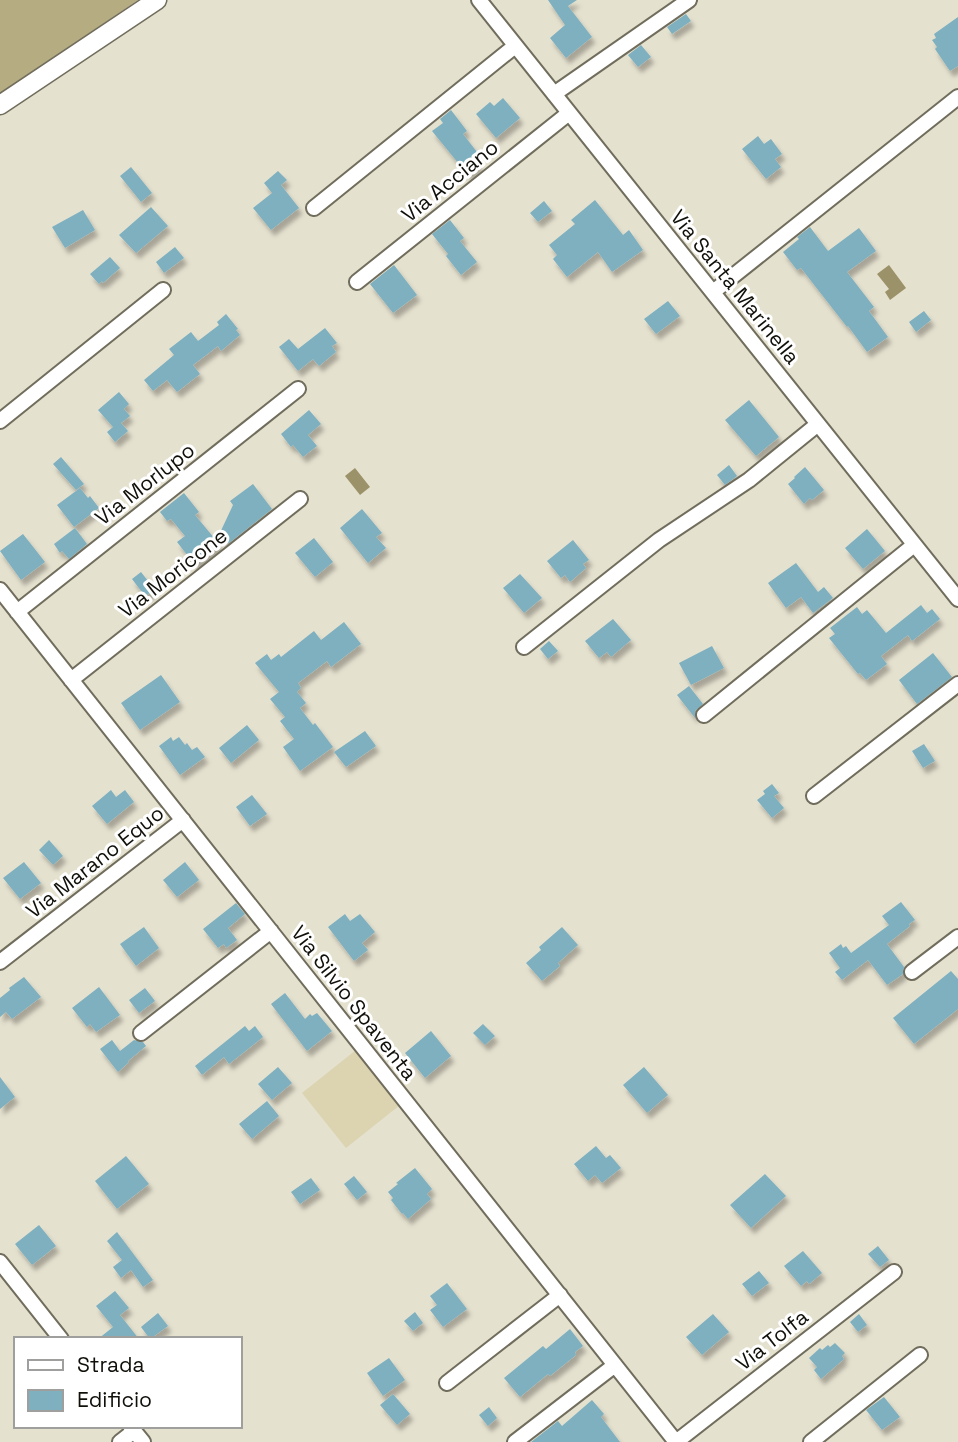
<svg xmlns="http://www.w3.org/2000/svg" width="958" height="1442" viewBox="0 0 958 1442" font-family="'Space Grotesk',sans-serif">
  <defs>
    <filter id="shadow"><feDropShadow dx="3.5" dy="6" stdDeviation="2" flood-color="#0004"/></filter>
  </defs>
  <rect width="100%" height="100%" fill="#e5e1cf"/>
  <!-- green -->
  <path fill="#dcd4b1" d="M356,1050l44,55 -54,43 -44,-55z"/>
  <!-- forest -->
  <path fill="#b5ac82" d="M0,0h138l-138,95z"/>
  <!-- water -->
  <path fill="#9b9269" d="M889,265l17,23 -16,12 -5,-8 4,-3 -12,-15z
    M355,468l15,19 -10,8 -15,-19z"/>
  <!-- building -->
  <path fill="#7eb0c0" filter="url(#shadow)" d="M548,0h29l-9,6 24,31 -26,21 -16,-20 15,-13z
    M686,14l5,7 -19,13 -5,-7z
    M958,17v49l-8,5 -15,-22 2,-2 -5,-7 4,-2 -2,-4z
    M641,45l10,12 -13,10 -10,-12z
    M503,98l17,20 -24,20 -20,-24 14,-12 4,4z
    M451,110l16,21 -4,3 14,18 -5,4 8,10 -12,9 -36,-44 11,-8 -3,-4z
    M758,136l6,8 7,-5 11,15 -7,5 6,8 -15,12 -24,-30z
    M131,167l21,26 -11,9 -21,-26z
    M278,171l9,9 -6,5 18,23 -28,22 -18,-22 19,-15 -8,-10z
    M595,200l28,35 6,-5 14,20 -31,22 -14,-20 -31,25 -14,-18 4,-4 -8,-10 26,-21 -4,-4z
    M544,201l8,10 -14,11 -8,-9z
    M151,207l17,19 -32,27 -17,-18z
    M83,210l12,20 -30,18 -13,-21z
    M450,220l14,18 -4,3 17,21 -16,13 -15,-19 2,-2 -16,-20z
    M810,227l18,24 31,-23 17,23 -29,21 27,35 -5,4 19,26 -21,15 -19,-26 -1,1 -46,-59 -4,2 -14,-18 16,-13 -2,-2z
    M175,247l9,11 -20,15 -8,-11z
    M110,257l10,11 -17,15 -1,-2 -3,3 -9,-10z
    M394,265l23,30 -24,18 -23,-29z
    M668,301l12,15 -24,18 -12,-15z
    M924,311l7,9 -15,12 -7,-10z
    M226,314l12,15 -2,1 4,5 -19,16 -3,-5 -25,19 7,9 -23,18 -10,-12 -14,11 -9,-11 30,-25 -5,-6 22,-17 7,9 21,-16 -2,-3z
    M325,328l12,15 -5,3 4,6 -17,14 -6,-7 -15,12 -19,-24 10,-8 9,10z
    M119,392l10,12 -5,5 6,7 -9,7 7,8 -13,11 -8,-10 6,-5 -15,-17z
    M749,400l30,37 -23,19 -31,-36z
    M309,410l12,14 -13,11 9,11 -14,11 -10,-12 -2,2 -10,-13z
    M61,457l23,27 -8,6 -23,-26z
    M729,465l8,11 -12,9 -8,-10z
    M805,467l19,23 -12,10 -2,-2 -6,6 -16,-20 7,-6 -1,-1z
    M253,484l19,25 -43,34 -11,-6 15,-32 -3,-4z
    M80,488l8,10 2,-2 9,12 -25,19 -17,-22z
    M184,493l15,19 -4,3 25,30 -25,20 -18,-23 8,-6 -14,-17 -4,2 -7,-9z
    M362,509l20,24 -6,4 10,11 -18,15 -28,-35z
    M75,528l12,16 -18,15 -7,-8 -2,2 -6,-9z
    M867,529l18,22 -22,18 -18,-21z
    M23,534l22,28 -24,18 -21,-29z
    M314,538l19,24 -18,15 -20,-24z
    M573,540l16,20 -6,4 3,4 -16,14 -5,-7 -4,3 -14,-17z
    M796,563l22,29 6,-5 9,11 -20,15 -12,-16 -15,11 -18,-25z
    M141,572l14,18 -10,6 -13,-17z
    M520,574l22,24 -18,15 -21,-25z
    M921,605l6,8 5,-4 8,10 -28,22 -4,-6 -27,21 6,8 -21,16 -6,-7 -2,1 -29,-36 6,-4 -5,-6 27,-21 5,7 5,-4 19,23z
    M613,619l18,21 -20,17 -4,-5 -8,6 -14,-17z
    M344,622l17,22 -30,23 -4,-6 -29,22 3,5 -4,4 9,11 -6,5 13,17 2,-2 18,24 -33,24 -17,-24 11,-8 -14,-18 5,-4 -15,-18 9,-7 -24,-29 12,-9 4,6 8,-6 2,3 33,-26 7,9z
    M549,641l9,10 -10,8 -8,-10z
    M712,646l12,22 -33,17 -12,-22z
    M933,653l19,24 -35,27 -18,-24z
    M161,675l19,27 -40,28 -19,-27z
    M689,686l14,18 -8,7v7l-18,-23z
    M247,725l12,15 -28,23 -12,-15z
    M365,731l11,15 -30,21 -12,-15z
    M171,737l2,4 6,-4 6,8 2,-2 5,7 5,-3 8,10 -25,18 -21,-29z
    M924,744l11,17 -12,7 -11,-17z
    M772,784l7,9 -5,3 10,12 -12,10 -15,-18 8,-6 -2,-3z
    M111,790l5,7 9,-7 9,12 -27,22 -15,-18z
    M252,795l15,19 -17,12 -14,-19z
    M49,840l14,16 -10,9 -14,-15z
    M24,862l17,21 -21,16 -17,-21z
    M185,862l14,18 -22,17 -14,-17z
    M901,902l14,18 -6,4 1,2 -23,18 17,23 -1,7 -16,11 -19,-25 -26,20 -7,-8 5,-4 -11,-15 12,-9 2,4 3,-2 5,7 38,-28 -7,-9z
    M236,903l9,11 -17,14 9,12 -11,8 -2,-4 -6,4 -15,-19z
    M345,914l5,7 10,-7 15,18 -13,11 6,7 -14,11 -26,-34z
    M144,927l15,21 -23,18 -16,-22z
    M562,927l16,18 -20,18 2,3 -18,15 -16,-18 15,-13 -2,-3z
    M951,971l7,8v30l-44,35 -21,-26z
    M24,977l17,20 -29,22 -6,-7 -6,5v-19l10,-8 -1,-2z
    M99,987l21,28 -24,17 -6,-8 -3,3 -15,-19z
    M145,988l10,13 -16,12 -10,-13z
    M285,993l20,26 5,-5 2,2 5,-3 15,18 -25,20 -36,-47z
    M483,1024l12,12 -10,9 -12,-12z
    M245,1026l4,5 6,-5 8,11 -34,27 -5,-7 -22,18 -7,-9z
    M431,1031l20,25 -26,22 -20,-25z
    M112,1040l8,11 14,-11 9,2 3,4 -18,15 1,1 -11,10 -18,-23z
    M278,1067l14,16 -20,17 -14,-16z
    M644,1067l24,28 -21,18 -24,-28z
    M0,1077l15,20 -15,12z
    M267,1101l12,15 -27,23 -13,-15z
    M596,1146l10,12 4,-3 11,13 -19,15 -7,-8 -7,6 -14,-17z
    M126,1156l23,28 -32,25 -22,-28z
    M415,1168l17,21 -5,5 4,5 -23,20 -5,-6 -1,1 -11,-14 2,-2 -5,-6 10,-8 -2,-1z
    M765,1174l21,22 -35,32 -21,-23z
    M354,1176l13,16 -10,8 -13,-16z
    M311,1178l9,12 -20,14 -9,-12z
    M39,1225l17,21 -24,19 -17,-21z
    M117,1232l36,48 -10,7 -12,-17 -10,8 -8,-11 9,-7 -15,-19z
    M878,1246l11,14 -9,7 -12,-13z
    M803,1251l19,22 -13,11 -2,-3 -6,5 -17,-20z
    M759,1271l10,12 -17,13 -10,-12z
    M447,1283l20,26 -24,18 -13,-17 7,-5 -7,-9z
    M115,1291l14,17 -9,7 19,24h-41l15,-12 -17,-21z
    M415,1312l8,11 -10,8 -9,-10z
    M158,1313l10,13 -18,13 -9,-12z
    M713,1314l16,18 -27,23 -16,-18z
    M859,1314l8,11 -9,7 -8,-10z
    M570,1329l13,17 -8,6 1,3 -26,21 -2,-2 -28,23 -16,-19 39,-32 3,3z
    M835,1343l10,10 -3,3 2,3 -23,20 -7,-9 3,-3 -8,-9 11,-10 2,2 6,-5 2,2z
    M389,1358l16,22 -22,16 -16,-23z
    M393,1394l17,20 -13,11 -17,-20z
    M884,1397l16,20 -18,13 -16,-20z
    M592,1400l12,14 -3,3 19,25h-89l27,-21 4,5z
    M489,1407l8,11 -9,8 -9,-11z"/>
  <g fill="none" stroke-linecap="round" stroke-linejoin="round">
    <defs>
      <path id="minor" d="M479,0l479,599
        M554,94l135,-94
        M314,208l201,-162
        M357,282l212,-169
        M713,292l245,-195
        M0,421l163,-131
        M0,590l676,852
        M17,612l281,-223
        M524,647l135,-107 90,-60 69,-56
        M71,680l229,-181
        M704,715l210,-170
        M814,796l144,-112
        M0,962l183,-142
        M912,972l46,-35
        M141,1033l130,-102
        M0,1262l61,77
        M447,1383l113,-88
        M130,1426l13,16
        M120,1442l14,-11
        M515,1442l100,-77
        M676,1442l218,-170
        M811,1442l109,-87"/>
      <path id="major" d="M0,105l157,-105"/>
    </defs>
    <!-- minor casing -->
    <use href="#minor" stroke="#716d5d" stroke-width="18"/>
    <!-- major casing -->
    <use href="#major" stroke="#716d5d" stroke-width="21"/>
    <!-- minor -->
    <use href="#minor" stroke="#fff" stroke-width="14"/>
    <!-- major -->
    <use href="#major" stroke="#fff" stroke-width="18"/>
  </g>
  <g text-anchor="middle" stroke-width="6" stroke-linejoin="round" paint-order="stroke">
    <!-- street labels -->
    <g font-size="21" fill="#100f09" stroke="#fff">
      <text transform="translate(450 181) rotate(-39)" y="7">Via Acciano</text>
      <text transform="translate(735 287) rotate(51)" y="7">Via Santa Marinella</text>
      <text transform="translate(145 484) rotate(-38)" y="7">Via Morlupo</text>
      <text transform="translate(173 573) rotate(-38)" y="7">Via Moricone</text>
      <text transform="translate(95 862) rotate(-38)" y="7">Via Marano Equo</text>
      <text transform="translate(354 1003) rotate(52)" y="7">Via Silvio Spaventa</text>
      <text transform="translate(772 1340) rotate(-38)" y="7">Via Tolfa</text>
    </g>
  </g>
  <!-- legend -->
  <rect x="14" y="1337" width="228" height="91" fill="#ffffff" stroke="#9f9f9d" stroke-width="2"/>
  <rect x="28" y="1360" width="35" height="10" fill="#ffffff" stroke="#9f9f9d" stroke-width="2"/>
  <text x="77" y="1372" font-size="21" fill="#100f09">Strada</text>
  <rect x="28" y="1390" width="35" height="21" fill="#7eb0c0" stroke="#9f9f9d" stroke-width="2"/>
  <text x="77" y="1407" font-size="21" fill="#100f09">Edificio</text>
</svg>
